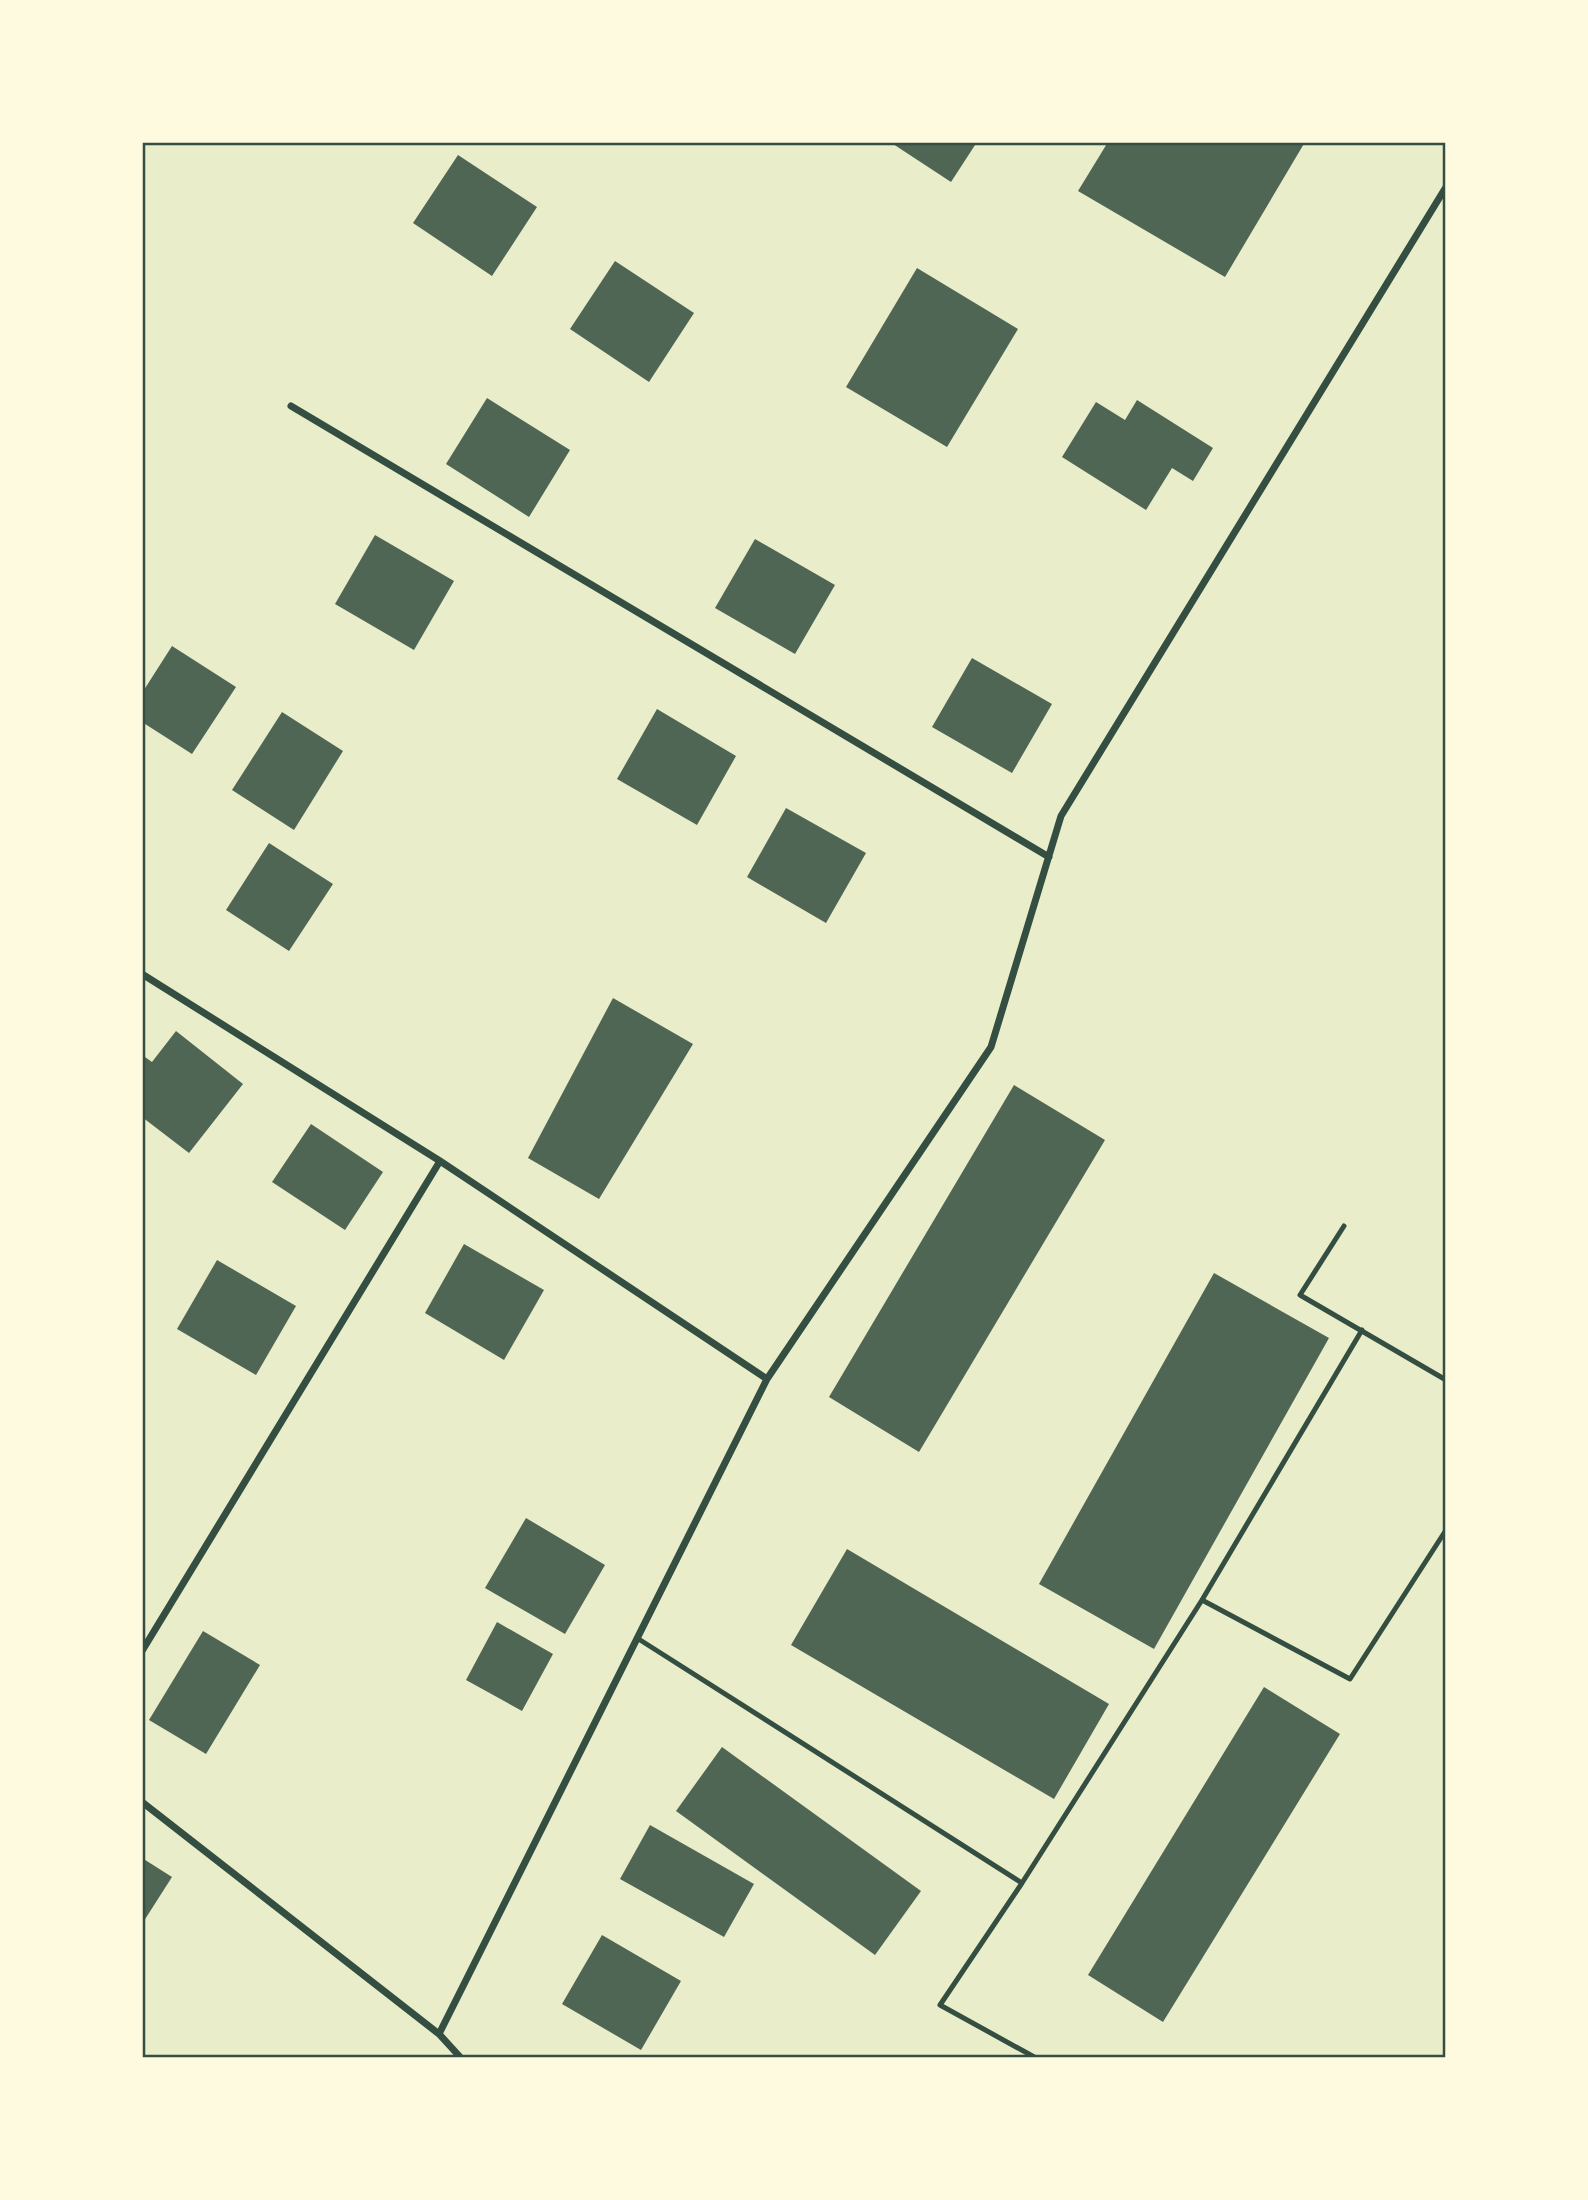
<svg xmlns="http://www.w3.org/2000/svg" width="1588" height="2200" viewBox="0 0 1588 2200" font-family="'Alegreya Sans',sans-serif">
  <rect width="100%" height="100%" fill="#e9edc9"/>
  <!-- building -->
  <path fill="#4f6655" d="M890,142h87l-26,40z
    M1108,142h197l-80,135 -147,-86z
    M458,155l79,52 -45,69 -79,-53z
    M615,261l79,52 -45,69 -79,-53z
    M917,268l101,61 -71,118 -101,-60z
    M487,398l83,52 -41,67 -83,-53z
    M1137,400l76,48 -20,33 -21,-13 -26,42 -84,-53 34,-55 29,18z
    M375,535l79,46 -40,69 -79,-46z
    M755,539l80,46 -40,69 -80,-46z
    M172,646l64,41 -44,67 -50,-32v-29z
    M972,658l80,46 -40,69 -80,-46z
    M657,709l79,47 -39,69 -80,-46z
    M282,712l61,39 -49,79 -62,-40z
    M786,808l80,45 -40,70 -79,-46z
    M269,843l64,41 -44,67 -63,-41z
    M613,998l80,46 -94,155 -71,-41z
    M176,1031l67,53 -54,69 -47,-36v-62l10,7z
    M1014,1085l91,55 -186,312 -90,-55z
    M311,1124l72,48 -38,58 -73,-48z
    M464,1244l80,46 -40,70 -79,-47z
    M217,1260l79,46 -40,69 -79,-46z
    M1214,1273l115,65 -175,311 -115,-65z
    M526,1518l79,47 -40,69 -80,-46z
    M847,1549l262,155 -55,95 -263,-154z
    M497,1622l56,32 -31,57 -56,-31z
    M203,1631l57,34 -54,89 -57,-34z
    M1264,1687l76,47 -177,288 -75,-47z
    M722,1747l199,144 -46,64 -199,-144z
    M650,1825l104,59 -30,53 -104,-58z
    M142,1858l30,19 -30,47z
    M602,1935l79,46 -40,69 -79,-46z"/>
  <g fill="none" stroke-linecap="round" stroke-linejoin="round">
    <!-- service -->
    <path stroke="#344e41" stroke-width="5" d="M1344,1226l-44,69 146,85
      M1362,1330l-160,270 148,79 96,-149
      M637,1638l385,245 -82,122 96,53
      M1022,1883l180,-283"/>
    <!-- minor -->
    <path stroke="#344e41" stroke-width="7" d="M291,406l758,451
      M142,974l298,187 327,218
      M142,1651l298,-490
      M142,1802l297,232 22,24
      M439,2034l328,-655 224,-332 70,-231 385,-629"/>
  </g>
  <!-- border -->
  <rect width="1588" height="2200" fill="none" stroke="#fefae0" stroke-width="287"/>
  <rect x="144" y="144" width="1300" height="1912" fill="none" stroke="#344e41" stroke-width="2.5"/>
</svg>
